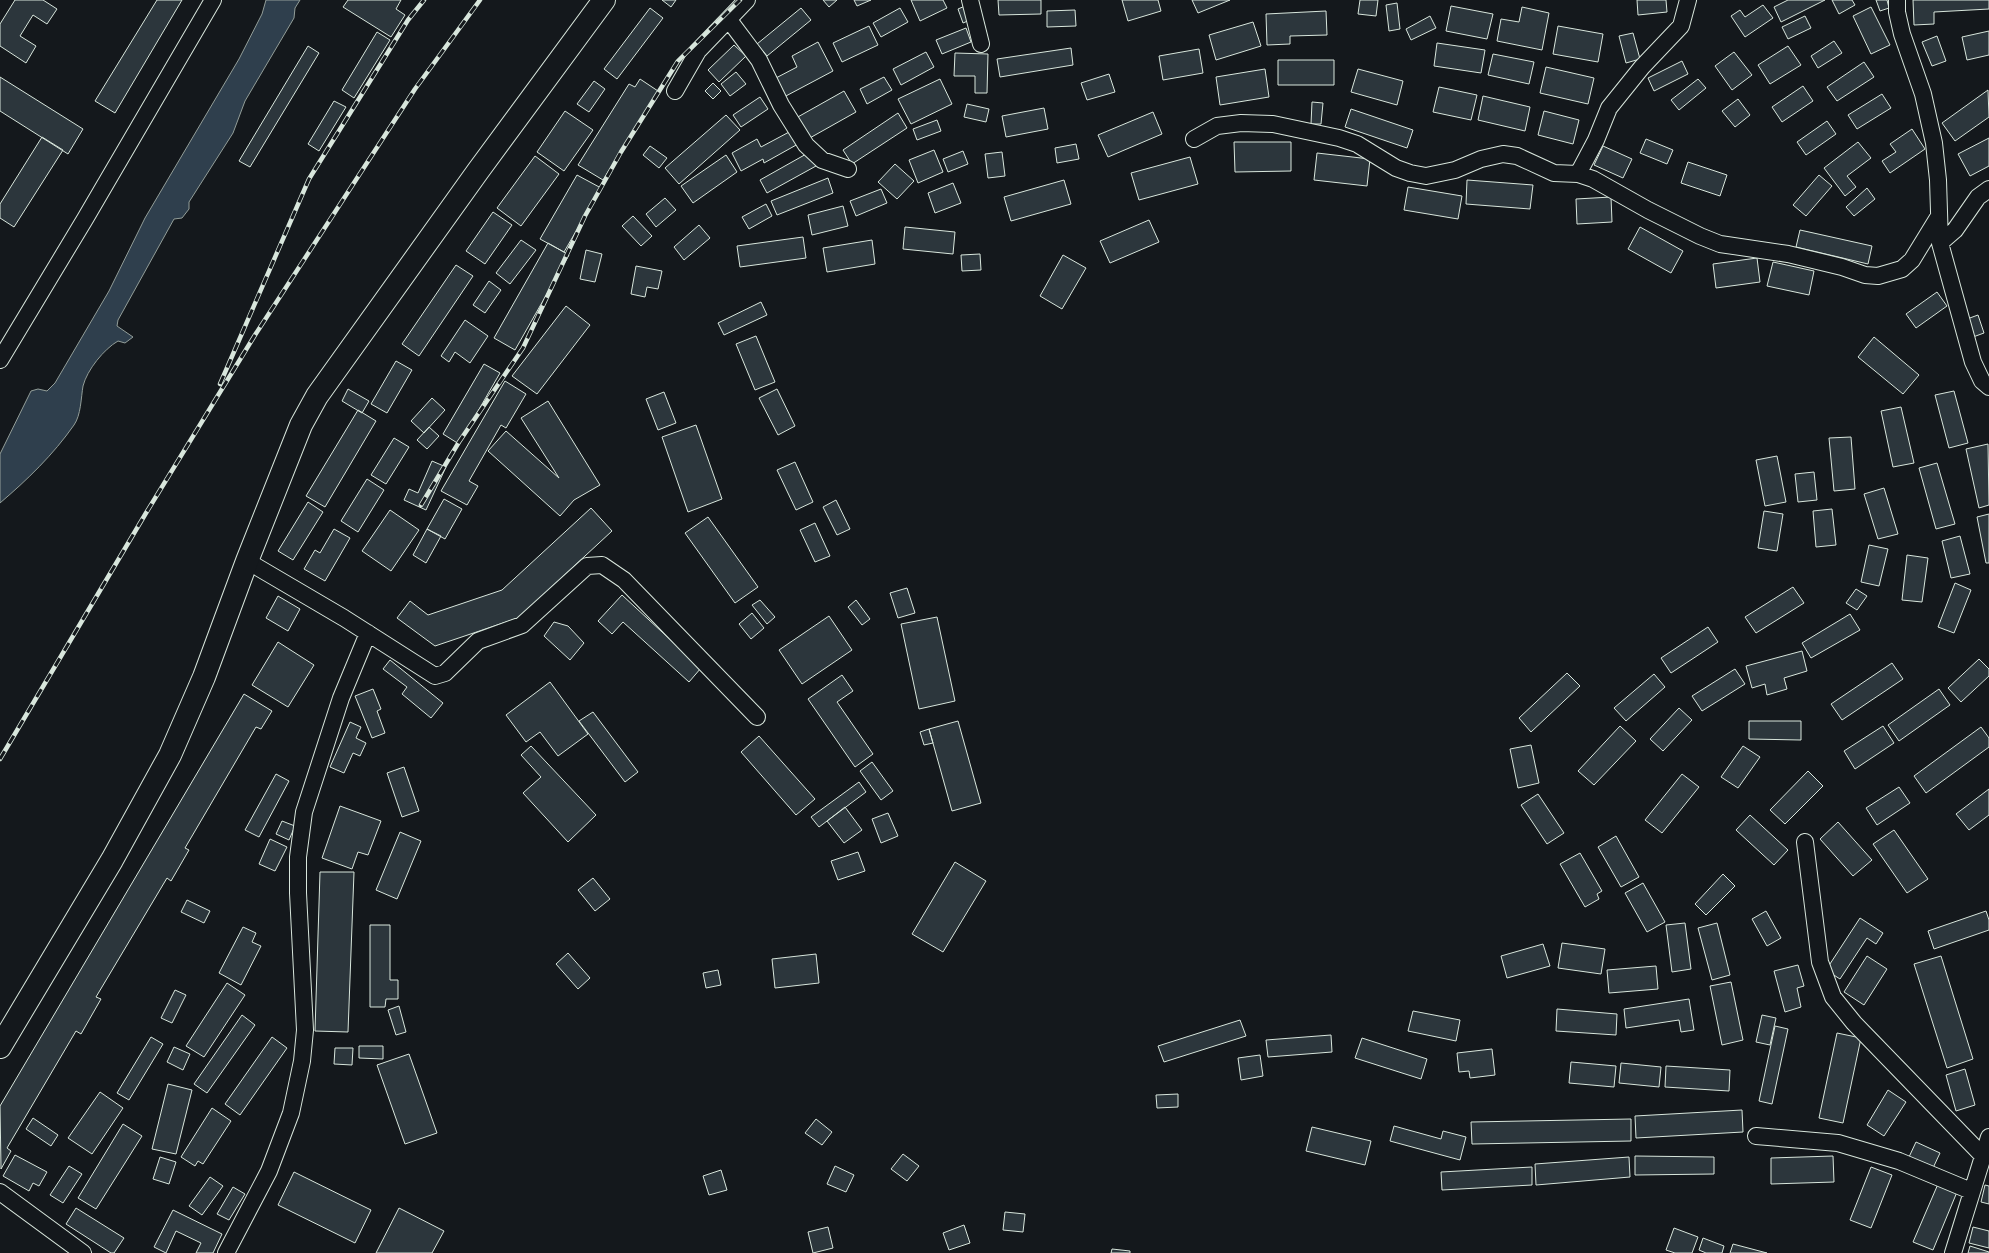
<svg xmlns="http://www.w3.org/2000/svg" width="1989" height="1253" viewBox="0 0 1989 1253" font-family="'Fira Sans Condensed',sans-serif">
  <rect width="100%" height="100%" fill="#14181c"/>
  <!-- water -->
  <path fill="#2f3f4d" stroke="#939e99" d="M266,0h34l-5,8 -1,10 -49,83 -12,32 -44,69v7l-7,9 -8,1 -56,101 -1,6 16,11 -8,6 -7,-2c-14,8 -31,29 -35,45 -2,12 -2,29 -9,39 -21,30 -47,55 -74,78v-49l31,-63 7,-2 9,2 8,-8 54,-92 36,-73 94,-159 23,-45z"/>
  <!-- building -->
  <path fill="#2c363c" stroke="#d8e6dc" d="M15,0h28l14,9 -10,15 -14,-9 -13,21 16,10 -10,17 -26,-17v-22z
    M157,0h25l-67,113 -20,-12z
    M348,0h53l-5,9 9,6 -14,22 -48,-30z
    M662,0h14l-5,7z
    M823,0h14l-8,7z
    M854,0h17l-14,6z
    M911,0h32l4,8 -27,13z
    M998,0h43v14l-42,1z
    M1122,0h36l3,11 -33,10z
    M1192,0h38l-32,13z
    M1360,0h18l-2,16 -18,-2z
    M1637,0h29l1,12 -29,3z
    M1788,0h37l-44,22 -7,-15z
    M1832,0h20l3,5 -16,9z
    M1876,0h11l2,8 -9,3z
    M1913,0h76v9l-55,3v12l-20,1z
    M1397,3l3,26 -11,2 -3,-26z
    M1763,5l10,13 -28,19 -14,-21 9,-6 5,7z
    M965,6l5,14 -7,3 -5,-14z
    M1451,6l42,8 -6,25 -41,-8z
    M1522,7l27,6 -7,37 -45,-9 4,-22 18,3z
    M1871,7l19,38 -19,9 -18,-38z
    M650,8l13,10 -46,61 -13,-10z
    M801,8l10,12 -44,36 -10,-12z
    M900,8l8,14 -27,15 -8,-14z
    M1075,10l1,16 -29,1v-16z
    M1326,11l1,24 -37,1v8l-23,1 -1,-31z
    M1430,16l6,12 -25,12 -5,-11z
    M1805,16l6,12 -23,11 -6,-12z
    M1253,22l8,24 -45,14 -7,-25z
    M869,26l9,19 -36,17 -9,-19z
    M1558,26l45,8 -5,28 -45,-8z
    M966,28l5,14 -29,12 -6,-14z
    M1989,31v24l-22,5 -5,-23z
    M377,32l13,8 -36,58 -12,-8z
    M1633,33l7,26 -14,4 -7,-27z
    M1937,36l9,25 -14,5 -10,-24z
    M1834,41l8,12 -24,15 -7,-12z
    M818,42l15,29 -49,26 -10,-18 23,-12 -5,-11z
    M1437,43l48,7 -4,23 -47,-7z
    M734,45l12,11 -27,26 -11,-12z
    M308,46l11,7 -69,114 -11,-6z
    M1788,46l13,19 -31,19 -12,-19z
    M1071,48l2,17 -73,12 -3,-18z
    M1199,49l4,24 -40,7 -4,-24z
    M926,52l8,15 -33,18 -8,-16z
    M1734,52l18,23 -20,15 -17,-24z
    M955,53l33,1 -1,39h-12v-17h-21z
    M1493,54l41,8 -5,22 -41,-9z
    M1278,60h56v25h-56z
    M1682,61l6,13 -34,17 -6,-13z
    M1864,62l10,15 -37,24 -10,-14z
    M1546,67l48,11 -6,26 -48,-11z
    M1265,69l4,28 -49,8 -4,-28z
    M1358,69l45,12 -6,24 -46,-13z
    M736,72l10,12 -16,12 -9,-12z
    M1109,74l6,18 -28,8 -6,-17z
    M0,77l83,52 -15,25 -68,-43z
    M884,77l8,13 -25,14 -7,-15z
    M640,79l18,12 -55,89 -25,-15 51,-81 6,3z
    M940,79l12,25 -41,20 -13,-25z
    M1698,79l8,9 -27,22 -8,-10z
    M594,81l11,8 -16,23 -12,-8z
    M713,83l8,8 -8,8 -8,-8z
    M1803,86l10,15 -31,21 -10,-15z
    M1439,87l38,8 -6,25 -38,-8z
    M1988,90l1,27 -34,24 -13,-18z
    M844,91l12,21 -48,27 -12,-21z
    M1882,94l9,14 -34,21 -9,-14z
    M1483,96l47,11 -5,24 -47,-11z
    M760,97l8,12 -27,18 -8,-12z
    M1738,99l12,16 -15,12 -13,-16z
    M334,101l12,6 -27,44 -11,-7z
    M1312,102l11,1 -2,21h-10z
    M967,104l22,5 -3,13 -22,-5z
    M1044,108l4,21 -42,8 -4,-21z
    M1351,109l62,21 -6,18 -62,-21z
    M565,111l28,19 -29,41 -27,-19z
    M1544,111l35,9 -6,24 -35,-9z
    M1153,112l9,22 -54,23 -10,-22z
    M898,113l9,15 -55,36 -9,-14z
    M726,115l14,15 -61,54 -14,-16z
    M937,120l4,11 -24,9 -4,-11z
    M1827,121l9,13 -30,21 -9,-13z
    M1912,129l13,20 -35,24 -8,-12 14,-9 -6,-8z
    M791,131l7,13 -34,19 -1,-4 -22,12 -9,-18 25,-14 4,8z
    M42,137l21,13 -49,77 -14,-9v-14z
    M1989,138v28l-19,10 -12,-22z
    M1646,139l27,11 -6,14 -27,-11z
    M1234,142h57v29l-56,1z
    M1858,142l13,16 -24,18 9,11 -11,9 -21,-28z
    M1076,144l3,15 -22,4 -2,-15z
    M650,146l17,12 -8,10 -16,-13z
    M1603,146l29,13 -9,19 -29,-13z
    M934,150l9,22 -25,11 -9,-23z
    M963,151l5,13 -20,8 -5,-13z
    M1002,152l3,24 -17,2 -3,-24z
    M808,153l8,13 -49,27 -7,-13z
    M1317,153l53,6 -3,27 -53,-6z
    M726,155l11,17 -44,31 -12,-17z
    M535,156l24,18 -38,52 -24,-18z
    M1190,157l8,27 -59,16 -8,-27z
    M1688,162l39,13 -7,21 -39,-13z
    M895,164l19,17 -17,18 -19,-17z
    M577,175l24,13 -37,64 -24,-13z
    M1819,175l13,11 -26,30 -13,-11z
    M828,178l5,15 -56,22 -6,-14z
    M1064,180l7,24 -60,17 -7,-24z
    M1467,180l66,5 -3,24 -64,-5z
    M953,183l8,20 -26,10 -7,-20z
    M1408,187l54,9 -4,23 -54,-9z
    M1867,188l8,11 -21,17 -8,-9z
    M881,189l6,14 -31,13 -6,-15z
    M1611,197l1,25 -35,2 -1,-25z
    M665,198l11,12 -20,17 -10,-13z
    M766,204l6,12 -23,13 -7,-12z
    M843,206l5,20 -36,9 -4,-20z
    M493,212l19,13 -27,39 -19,-13z
    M633,216l19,20 -11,10 -19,-20z
    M1149,220l10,22 -49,21 -10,-22z
    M699,225l11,13 -26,22 -10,-13z
    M905,227l50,5 -2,22 -50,-5z
    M1640,227l43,24 -12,22 -43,-24z
    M1800,230l72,16 -4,18 -72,-17z
    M803,237l3,21 -66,9 -3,-21z
    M521,240l15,10 -26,34 -14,-11z
    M872,240l3,24 -48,8 -4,-24z
    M548,243l21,12 -54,95 -21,-12z
    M586,250l16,4 -7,28 -15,-3z
    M980,254l1,16 -19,1 -1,-16z
    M1063,255l23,13 -24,41 -22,-13z
    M1757,258l3,24 -44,6 -3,-24z
    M1773,262l41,9 -5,24 -42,-9z
    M456,265l17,11 -54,80 -17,-12z
    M636,266l26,5 -4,18 -11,-2 -2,10 -14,-3z
    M489,281l12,9 -16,23 -12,-8z
    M1937,292l10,14 -31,22 -10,-14z
    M761,302l6,13 -43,20 -6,-12z
    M566,306l24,19 -53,69 -25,-18z
    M1978,315l6,18 -11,4 -6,-18z
    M465,320l23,16 -18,27 -15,-11 -6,10 -8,-6z
    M756,336l19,46 -20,8 -19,-46z
    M1874,337l45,38 -16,19 -45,-37z
    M396,361l16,9 -25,43 -16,-9z
    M484,364l16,9 -41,71 -16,-10z
    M505,381l21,13 -20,34 -5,-3 -32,56 9,5 -11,19 -26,-14z
    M348,389l21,12 -7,12 -20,-12z
    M777,389l18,37 -17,9 -19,-37z
    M1954,391l14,52 -19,5 -14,-53z
    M664,392l12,31 -18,7 -12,-31z
    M432,398l13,12 -21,23 -13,-12z
    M548,401l52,84 -26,15 -14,16 -72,-65 18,-20 53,47 -38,-60z
    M1901,407l13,56 -21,4 -12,-56z
    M358,410l18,11 -51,86 -19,-11z
    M696,425l26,74 -34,13 -26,-75z
    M429,427l10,9 -12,13 -10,-9z
    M1851,437l4,52 -21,2 -5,-53z
    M394,438l15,9 -23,37 -15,-9z
    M1988,444l1,61 -10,3 -13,-59z
    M1777,456l9,46 -21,4 -9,-46z
    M432,461l14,6 -20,43 -22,-10 5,-11 9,4z
    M795,462l18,40 -17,8 -19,-40z
    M1937,463l18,61 -19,5 -17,-61z
    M1814,472l3,28 -19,2 -3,-28z
    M367,479l17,11 -26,42 -17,-11z
    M1884,488l14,46 -20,5 -14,-45z
    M444,499l18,10 -17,30 -18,-10z
    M836,500l14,29 -13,6 -14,-28z
    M308,502l15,10 -30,48 -15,-9z
    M591,508l21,23 -94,87 -83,28 -38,-28 13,-17 18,14 74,-25z
    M1832,509l4,36 -20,2 -3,-36z
    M390,510l29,20 -28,41 -29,-20z
    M1764,511l19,3 -6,37 -19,-3z
    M1989,514v49h-3l-9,-46z
    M708,517l50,70 -23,16 -50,-70z
    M815,523l15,33 -15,6 -15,-32z
    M334,529l16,9 -25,43 -21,-12 11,-19 5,3z
    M427,529l14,7 -15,27 -13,-8z
    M1960,536l10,38 -19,4 -9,-37z
    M1869,545l19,4 -9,37 -18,-4z
    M1907,555l21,3 -6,44 -20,-2z
    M1955,583l16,7 -17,43 -16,-6z
    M1793,587l11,16 -48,30 -11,-16z
    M907,588l8,25 -17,5 -8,-25z
    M1856,589l11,7 -10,14 -11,-7z
    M622,595l79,73 -12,14 -66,-60 -11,12 -14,-13z
    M278,596l22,13 -12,22 -22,-13z
    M760,600l15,17 -8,7 -15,-19z
    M856,600l14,19 -8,6 -14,-18z
    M752,613l12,15 -13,11 -12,-15z
    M1850,614l10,16 -49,28 -9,-15z
    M829,616l23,34 -50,34 -23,-34z
    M937,617l18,84 -36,8 -18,-85z
    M554,622l14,4 16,17 -14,17 -26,-24z
    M1708,627l10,15 -47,31 -10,-15z
    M278,642l36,23 -26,42 -36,-22z
    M1802,651l5,20 -23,7 3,11 -20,6 -2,-11 -13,4 -6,-22z
    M1979,659l10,10v7l-28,26 -13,-14z
    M390,660l53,43 -12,15 -29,-24 5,-7 -24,-18z
    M1892,663l11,16 -61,41 -11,-16z
    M1735,669l10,15 -43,27 -10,-15z
    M1567,673l13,13 -49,46 -12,-14z
    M1654,674l11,13 -39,34 -12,-13z
    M842,675l11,16 -16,11 36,52 -18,13 -47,-68z
    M550,682l38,52 -30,22 -18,-24 -14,10 -20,-27z
    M373,689l8,20 -4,2 8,22 -13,5 -17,-42z
    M1939,689l11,16 -51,36 -11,-16z
    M244,694l28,17 -11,18 -5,-2 -71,121 4,2 -18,31 -4,-3 -71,119 5,2 -20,35 -5,-3 -69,117 4,3 -10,18 -1,-63z
    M1679,708l13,12 -29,31 -13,-12z
    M593,712l45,60 -13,10 -46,-61z
    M958,721l23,82 -29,8 -23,-82z
    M1749,721h52v19l-52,-1z
    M350,722l11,5 -5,11 10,5 -6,13 -7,-3 -9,20 -14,-6z
    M1620,726l16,15 -42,44 -16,-14z
    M1883,726l11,17 -39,26 -11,-18z
    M1981,727l8,11v9l-63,46 -12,-17z
    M929,729l4,14 -9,2 -4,-13z
    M759,736l56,63 -19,16 -55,-63z
    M1531,745l8,38 -21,5 -8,-39z
    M531,746l65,69 -28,27 -45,-49 18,-16 -20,-22z
    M1743,746l17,11 -22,31 -17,-11z
    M872,762l21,29 -12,9 -21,-29z
    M404,767l15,44 -17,6 -15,-44z
    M1808,771l15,15 -38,38 -15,-14z
    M276,774l13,7 -30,56 -14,-7z
    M1682,774l17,13 -37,46 -17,-13z
    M859,782l7,10 -47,35 -8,-10z
    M1899,787l11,16 -33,22 -11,-17z
    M1989,789v26l-20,15 -13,-16z
    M1538,794l26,39 -17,11 -26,-39z
    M340,806l41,15 -13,34 -10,-3 -6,17 -30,-11z
    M845,807l17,23 -18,13 -17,-22z
    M888,813l10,23 -17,7 -9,-24z
    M1750,815l38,35 -14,15 -38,-35z
    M282,821l13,5 -6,14 -13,-6z
    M1838,822l34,38 -19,16 -33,-37z
    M1894,830l34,49 -21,14 -34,-49z
    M400,832l21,9 -24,58 -21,-9z
    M1616,836l23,41 -18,10 -23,-40z
    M270,839l17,8 -12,24 -16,-7z
    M858,852l7,19 -27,9 -7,-19z
    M1580,853l22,38 -5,3 2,5 -14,8 -25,-43z
    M955,862l31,19 -43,71 -31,-18z
    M320,872h34l-6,160 -33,-1z
    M1723,874l12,12 -29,29 -11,-11z
    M593,878l17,21 -15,12 -17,-21z
    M1643,883l22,39 -18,10 -22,-39z
    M187,900l23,11 -6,12 -23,-11z
    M1766,911l15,27 -14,8 -15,-27z
    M1986,911l3,9v10l-55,19 -6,-18z
    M1860,918l23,15 -7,11 -9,-6 -27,41 -14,-9z
    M1685,923l6,46 -19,3 -6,-47z
    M1717,923l13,52 -18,5 -14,-52z
    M370,925h20v55h8v19h-12l-1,8h-15z
    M243,927l13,6 -4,9 9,4 -20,39 -22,-12z
    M1562,943l43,6 -4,25 -43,-6z
    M1543,944l7,22 -43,12 -6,-22z
    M568,953l22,25 -12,11 -22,-25z
    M816,954l3,29 -44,5 -3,-29z
    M1867,956l20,13 -23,36 -20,-13z
    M1941,956l32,103 -26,9 -33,-104z
    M1798,965l6,21 -7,2 4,19 -16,5 -11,-41z
    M1656,966l2,23 -49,4 -2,-23z
    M718,970l3,15 -15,3 -3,-15z
    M1731,982l12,58 -21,5 -12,-59z
    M227,983l18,12 -41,62 -18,-11z
    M175,990l11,5 -14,28 -11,-5z
    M1689,999l5,31 -13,2 -2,-12 -53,8 -2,-19z
    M399,1006l7,26 -10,3 -8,-25z
    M1557,1009l60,5 -1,21 -60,-4z
    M1413,1011l47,9 -4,21 -48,-10z
    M242,1015l13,10 -48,68 -13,-9z
    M1762,1015l14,3 -6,27 -14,-3z
    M1240,1020l6,16 -82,26 -6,-16z
    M1775,1026l13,3 -16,75 -13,-3z
    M1837,1033l24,5 -18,85 -24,-5z
    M1331,1035l1,17 -64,5 -2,-17z
    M151,1037l12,7 -34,56 -12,-7z
    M272,1037l15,11 -47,67 -15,-11z
    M1362,1038l65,21 -6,20 -66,-21z
    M359,1046h24v13l-24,-1z
    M174,1047l16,7 -7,16 -16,-8z
    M335,1048h18l-1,17 -18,-1z
    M1492,1049l3,26 -25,3 -1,-7 -10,1 -2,-19z
    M409,1054l28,79 -32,11 -28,-79z
    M1260,1055l3,21 -22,4 -3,-22z
    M1571,1062l45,4 -2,21 -45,-4z
    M1621,1063l40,4 -2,20 -40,-4z
    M1666,1066l64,4 -1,21 -64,-4z
    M1965,1069l10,36 -19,6 -10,-36z
    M168,1084l24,6 -16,64 -24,-5z
    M1888,1090l18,12 -22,34 -17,-11z
    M100,1092l23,16 -31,46 -24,-16z
    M1178,1094v13l-21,1 -1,-13z
    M212,1108l19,13 -28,43 -5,-3 -3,5 -14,-9z
    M1742,1110l1,22 -107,6 -1,-22z
    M33,1118l25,17 -7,11 -25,-17z
    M816,1119l16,13 -10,13 -17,-12z
    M1631,1119v22l-159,3 -1,-22z
    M123,1124l19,12 -46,73 -18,-11z
    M1394,1126l47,13 2,-8 23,6 -6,23 -70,-19z
    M1312,1127l59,14 -6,24 -59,-14z
    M1916,1142l24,11 -7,15 -24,-11z
    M903,1154l16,12 -12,15 -16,-12z
    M15,1155l32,17 -8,14 -6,-3 -4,8 -26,-15z
    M1635,1156l79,1v17l-79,1z
    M1833,1156l1,26 -63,2v-26z
    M160,1157l16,5 -7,22 -16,-5z
    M1629,1157l1,20 -94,8 -1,-21z
    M69,1166l13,8 -19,29 -13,-8z
    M835,1166l19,9 -8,17 -19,-8z
    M1532,1167v18l-90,5 -1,-18z
    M1871,1167l21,8 -21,53 -21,-8z
    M721,1170l6,20 -18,5 -6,-19z
    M294,1172l77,38 -16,33 -77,-38z
    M210,1177l13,9 -21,29 -13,-9z
    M1938,1184l19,8 -24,58 -20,-8z
    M1985,1185l4,1v18l-8,-2z
    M233,1187l12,7 -16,26 -12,-6z
    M76,1208l48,30 -10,15h-3l-45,-29z
    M399,1208l45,23 -12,22h-56z
    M173,1210l49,24 -9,19h-17l5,-10 -25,-12 -10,22 -12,-6z
    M1005,1212l20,2 -2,18 -20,-2z
    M964,1225l6,18 -21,7 -6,-17z
    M828,1227l5,21 -20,5 -5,-21z
    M1973,1227l16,4v17l-20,-5z
    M1674,1228l24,9 -6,16h-17l-9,-3z
    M1703,1238l21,8 -2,7h-16l-7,-3z
    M1733,1244l34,9h-37z
    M1970,1246l19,6v1h-21z
    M1112,1249l18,2v2h-19z"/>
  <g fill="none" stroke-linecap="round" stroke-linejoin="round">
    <defs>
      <path id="street" d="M970,0l11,44
        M1897,0v12l5,22 21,60 11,49 4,37 2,63 33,119 9,19 7,6
        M729,20l30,40 22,45 25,40 16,15 26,9
        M675,91l23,-40 49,-51
        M1194,139l23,-13 24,-3 32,1 66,14 18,6 39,24 14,5 16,3 29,-6 26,-11 22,-5 14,2 37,17 24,1 15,5 55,31 52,26 20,8 68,10 54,13 23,8 13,1 24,-7 10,-9 27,-44
        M1578,174l18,-34 13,-32 33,-41 39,-41 7,-26
        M1940,243l15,-13 23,-33 11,-8
        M0,360l85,-141 128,-219
        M247,561l97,57 91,58 10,-3 33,-32 44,-16 65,-59 15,-1 22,15 133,137
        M1805,842l15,120 13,35 21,26 129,133
        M1756,1136l82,7 61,18 72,30
        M0,1192l83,61
        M226,1253l43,-82 22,-58 11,-52 3,-31 -7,-137v-36l6,-45 37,-114 27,-65
        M1953,1253l36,-116"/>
      <path id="primary" d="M0,1047l112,-187 58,-105 34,-78 43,-116 54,-136 16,-29 161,-225 126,-171"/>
    </defs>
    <!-- street casing -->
    <use href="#street" stroke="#d8e6dc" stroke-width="18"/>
    <!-- primary casing -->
    <use href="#primary" stroke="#d8e6dc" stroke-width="24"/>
    <!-- street -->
    <use href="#street" stroke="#14181c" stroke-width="16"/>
    <!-- primary -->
    <use href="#primary" stroke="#14181c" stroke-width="22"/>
    <defs>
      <path id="rail" d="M220,384l89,-205 99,-159 16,-20
        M421,505l38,-63 64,-94 62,-132 36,-64 57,-91 62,-61
        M0,759l146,-246 109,-178 160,-246 65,-89"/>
    </defs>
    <!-- rail casing -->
    <use href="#rail" stroke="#d8e6dc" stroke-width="4.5"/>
    <!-- rail -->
    <use href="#rail" stroke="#14181c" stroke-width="3" stroke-dasharray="9" stroke-linecap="butt"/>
  </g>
</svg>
